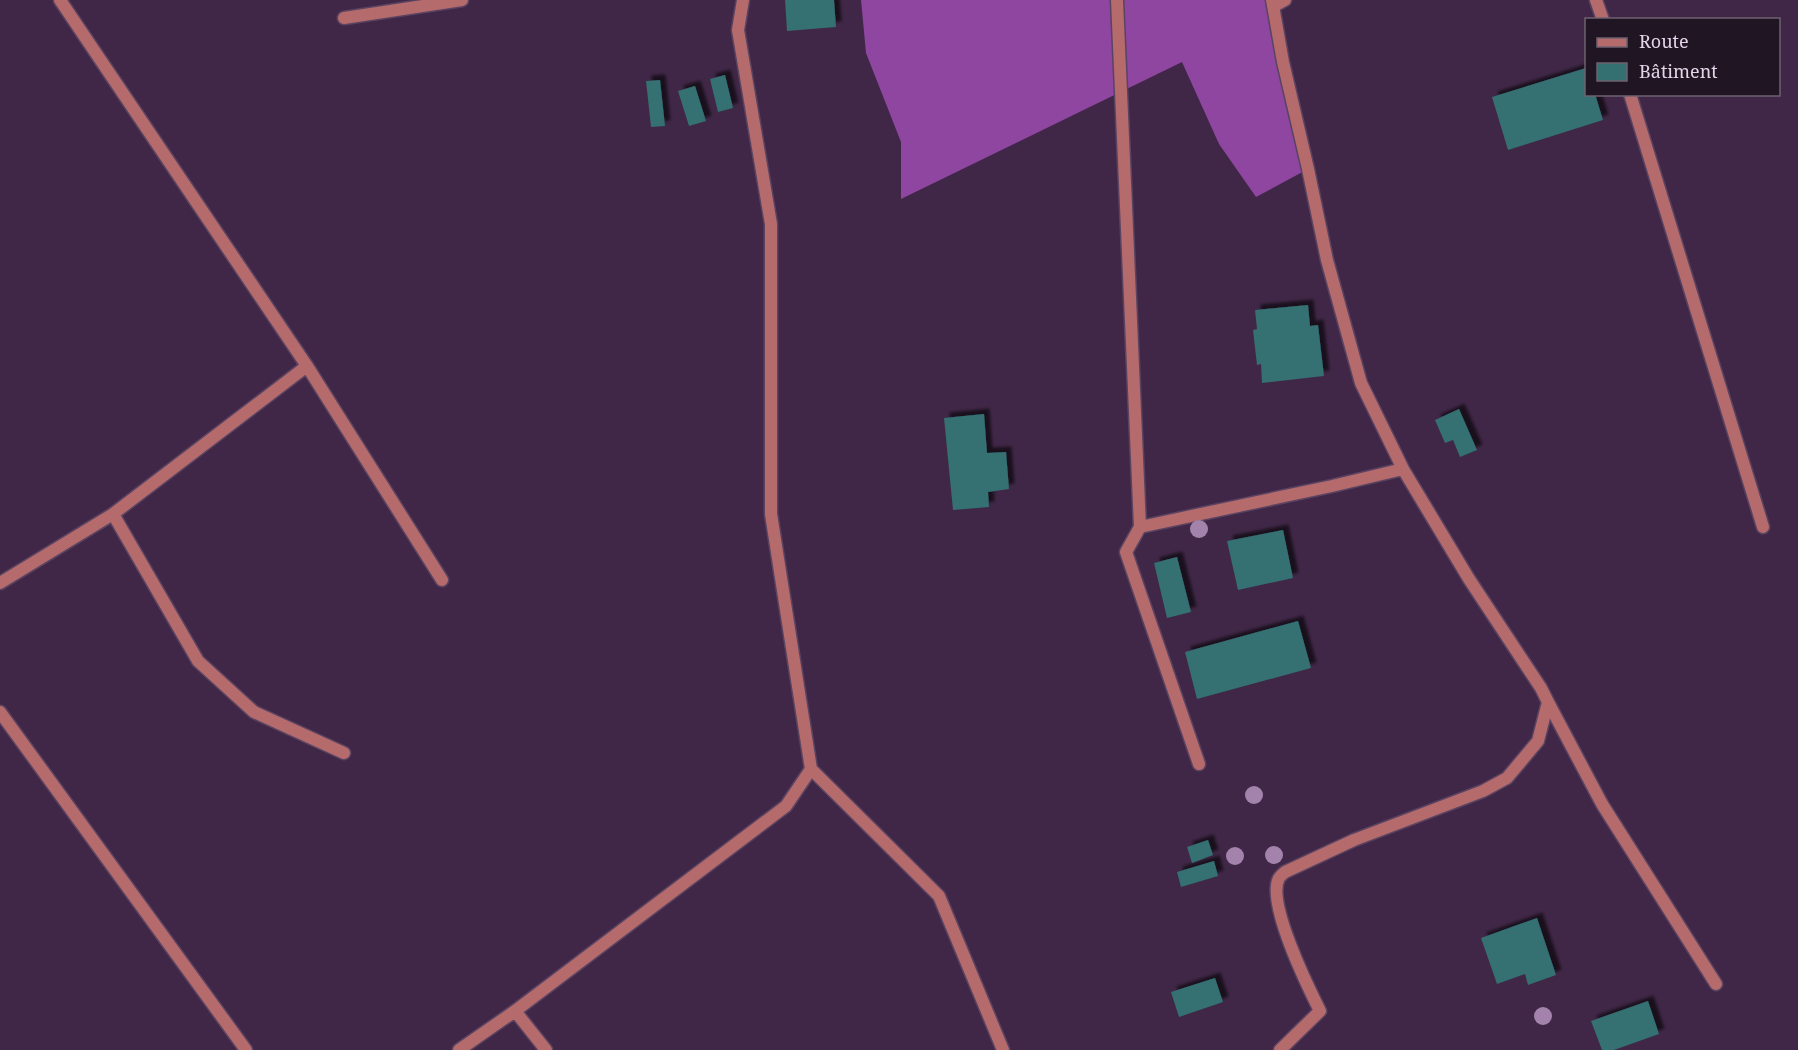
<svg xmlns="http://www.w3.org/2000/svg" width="1798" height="1050" viewBox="0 0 1798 1050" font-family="'Noto Serif',serif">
  <defs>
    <filter id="shadow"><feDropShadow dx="5.5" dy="-5.5" stdDeviation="1.5" flood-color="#0009"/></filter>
  </defs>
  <rect width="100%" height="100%" fill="#402747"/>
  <!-- forest -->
  <path fill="#8e46a1" d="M861,0h411l36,169 -52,28 -37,-53 -37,-82 -281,137v-57l-35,-89z"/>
  <!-- building -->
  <path fill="#346f72" filter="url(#shadow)" d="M785,0h49l2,27 -49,4z
    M1586,68v26h9l8,26 -95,30 -16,-53z
    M725,75l8,33 -15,4 -8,-33z
    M660,80l5,46 -14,1 -5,-46z
    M695,86l11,35 -17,5 -11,-35z
    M1308,305l2,21 8,-1 6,51 -62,7 -1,-19 -4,1 -4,-35 4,-1 -2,-19z
    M1459,409l18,41 -17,7 -7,-17 -8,3 -10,-23z
    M984,414l3,39 19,-1 3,37 -21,3 1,15 -36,3 -9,-92z
    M1283,530l10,48 -55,12 -11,-49z
    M1177,557l14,55 -24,6 -13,-55z
    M1298,621l13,47 -114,31 -12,-47z
    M1208,840l5,15 -21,8 -5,-16z
    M1214,861l4,15 -37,11 -4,-15z
    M1537,918l19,57 -28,10 -3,-11 -28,10 -16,-46z
    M1215,978l8,24 -44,15 -8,-25z
    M1648,1001l11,33 -45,16h-12l-11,-29z"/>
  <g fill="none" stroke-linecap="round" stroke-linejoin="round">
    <defs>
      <path id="minor" d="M60,0l247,366 135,214
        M743,0l-5,30 33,194v290l40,255 128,127 64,154
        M1117,0l23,527 -14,25 73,212
        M1272,0l11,62 25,107 19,91 34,123 42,86 66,110 72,109 7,14 -10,39 -31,37 -24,13 -129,49 -69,32c0,0 -6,5 -6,6 -13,24 29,109 41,133l-40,39
        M1596,0l7,20
        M1274,6l11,-6
        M344,18l118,-18
        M1630,94l133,433
        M113,514l85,147 56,51 90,41
        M1140,527l192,-41 71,-17
        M0,583l113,-69 194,-148
        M1548,702l54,102 114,180
        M0,712l246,338
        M515,1011l31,39
        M459,1050l56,-39 271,-205 25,-37"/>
    </defs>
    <!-- minor casing -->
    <use href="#minor" stroke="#5a4361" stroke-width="15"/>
    <!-- minor -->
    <use href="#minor" stroke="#b56a6c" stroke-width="12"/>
  </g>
  <!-- trees -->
  <g fill="#a383ac">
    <circle cx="1199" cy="529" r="9"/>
    <circle cx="1254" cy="795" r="9"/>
    <circle cx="1274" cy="855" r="9"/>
    <circle cx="1235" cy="856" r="9"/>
    <circle cx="1543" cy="1016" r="9"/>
  </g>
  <!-- legend -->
  <rect x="1585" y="18" width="195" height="78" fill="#201523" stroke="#6e6172" stroke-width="1.5"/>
  <rect x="1597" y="38" width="30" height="9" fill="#b56a6c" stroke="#6e6172" stroke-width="1.5"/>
  <text x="1639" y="48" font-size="18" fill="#e3d4e8">Route</text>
  <rect x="1597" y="63" width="30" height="18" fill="#346f72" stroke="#6e6172" stroke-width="1.5"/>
  <text x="1639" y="78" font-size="18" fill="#e3d4e8">Bâtiment</text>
</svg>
